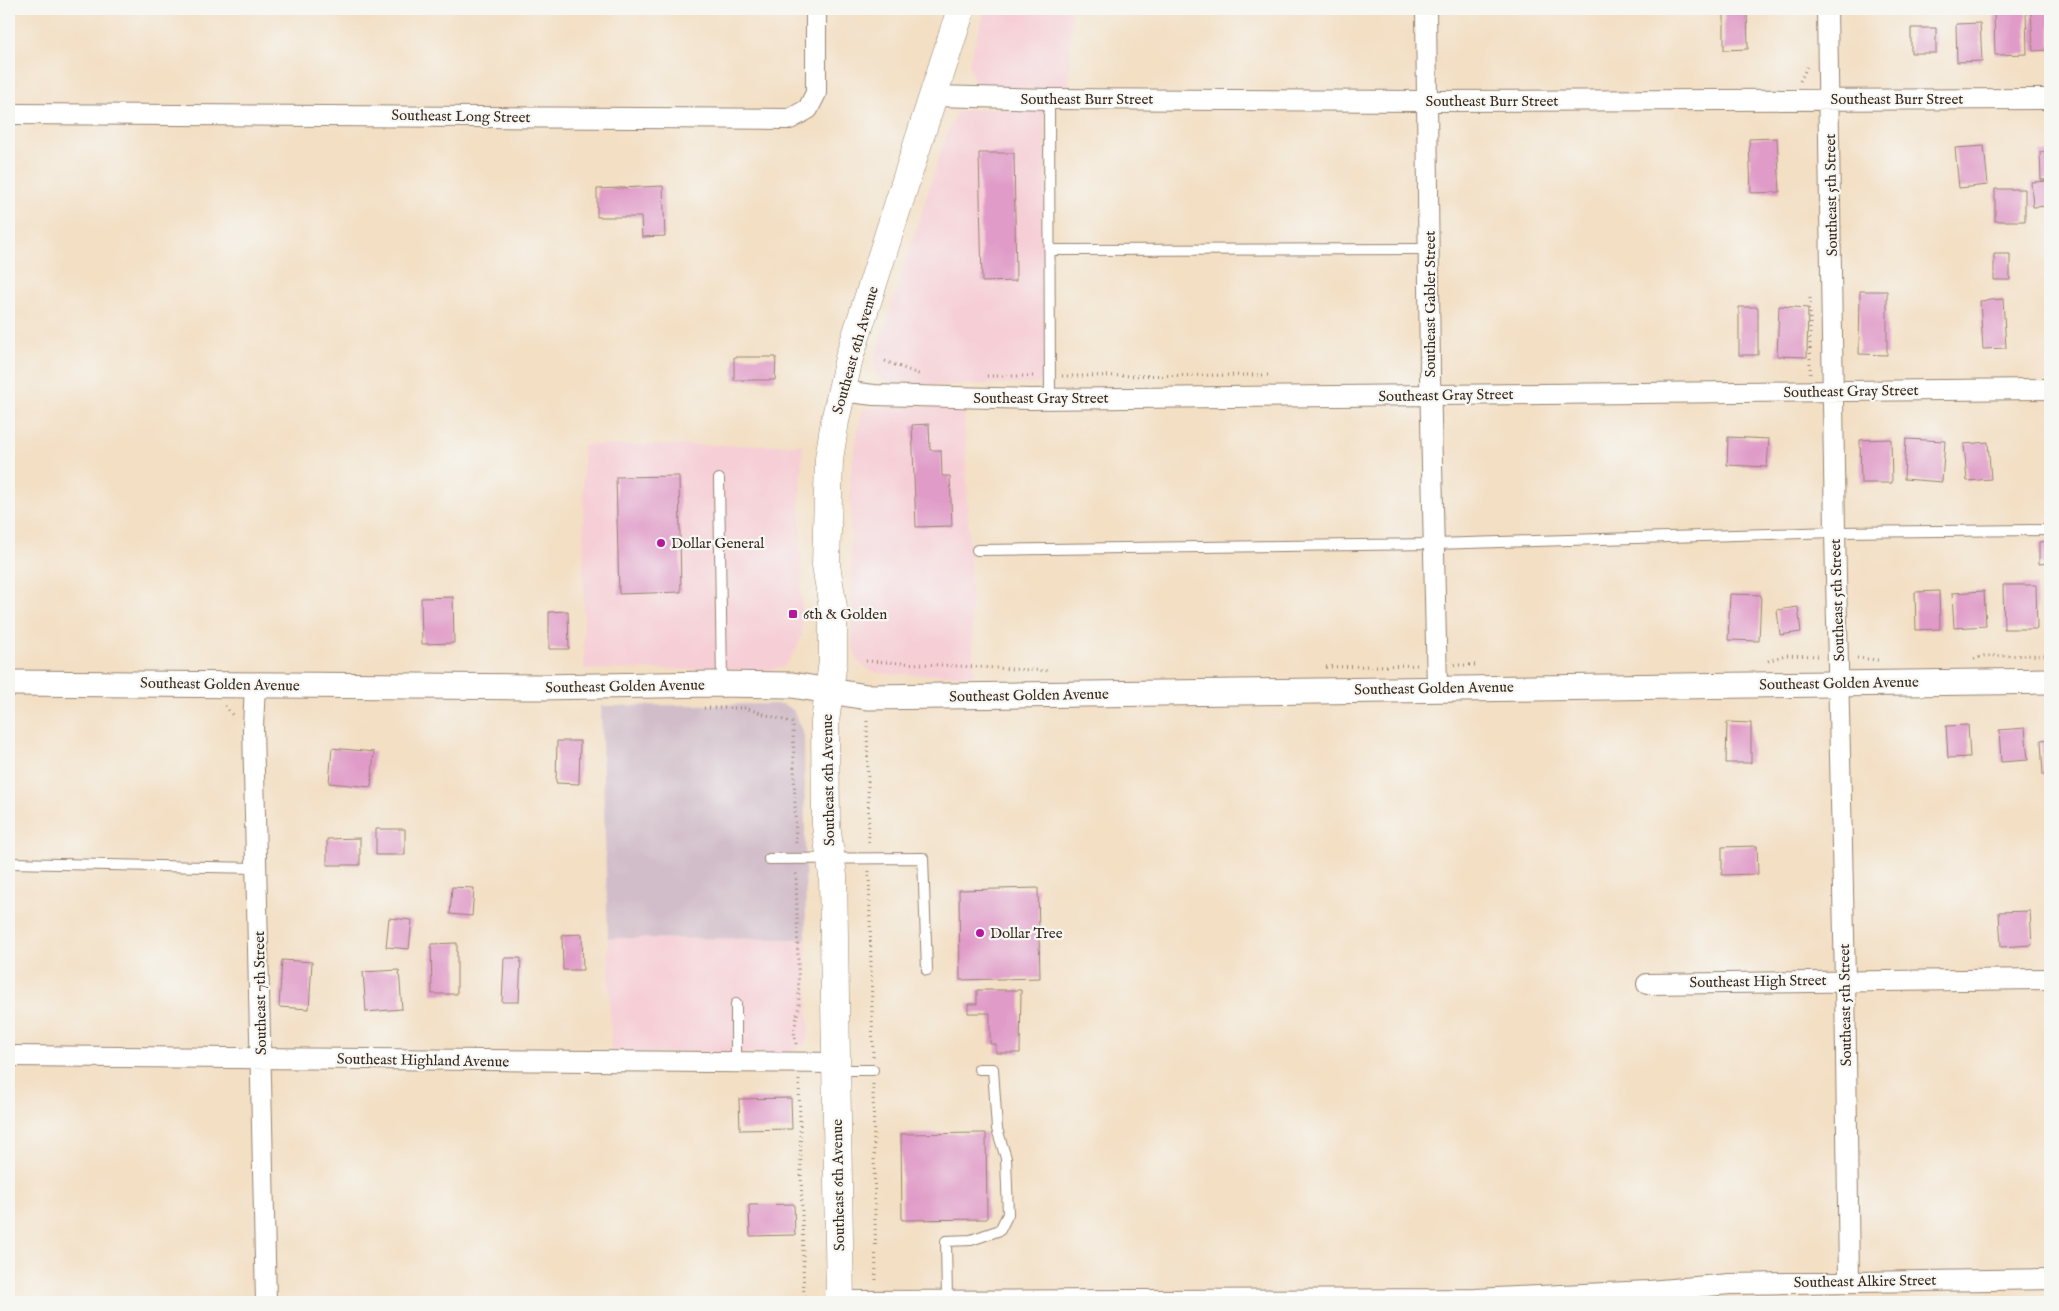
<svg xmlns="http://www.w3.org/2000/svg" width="2059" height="1311" viewBox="0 0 2059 1311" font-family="'IM FELL English',serif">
  <rect width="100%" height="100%" fill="#f6f6f2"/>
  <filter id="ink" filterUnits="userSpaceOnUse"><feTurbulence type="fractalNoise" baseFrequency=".02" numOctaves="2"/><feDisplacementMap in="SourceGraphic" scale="10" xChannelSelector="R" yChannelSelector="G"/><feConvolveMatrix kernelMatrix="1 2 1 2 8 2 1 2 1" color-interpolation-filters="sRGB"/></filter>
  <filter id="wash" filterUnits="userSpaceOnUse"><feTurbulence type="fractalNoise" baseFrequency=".0096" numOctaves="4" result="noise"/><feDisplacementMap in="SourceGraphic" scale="20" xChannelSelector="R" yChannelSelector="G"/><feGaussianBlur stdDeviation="1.12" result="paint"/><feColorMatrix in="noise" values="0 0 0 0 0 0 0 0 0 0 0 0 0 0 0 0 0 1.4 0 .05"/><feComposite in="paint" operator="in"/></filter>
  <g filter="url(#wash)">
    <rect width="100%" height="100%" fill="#f3dfc4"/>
    <!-- built -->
    <path fill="#f6cfd6" d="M985,9h86l-2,78 -71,2 -16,-1 -9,-9 -4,-17z
      M967,109h78l3,275 -149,1 -12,-3 -11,-8 -2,-13 73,-229 10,-19z
      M964,406l10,269 -89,-1 -16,-4 -11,-8 -6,-18 -2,-169 10,-57 3,-8 11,-3z
      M583,445h220l-3,59 2,130 -5,14 -13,19 -16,3 -184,-1z
      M608,938l198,1 3,94 -4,11 -11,6 -11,3h-172z"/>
    <!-- industrial -->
    <path fill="#d1bdc9" d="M782,704l11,6 11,26 2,203 -198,-1 -7,-232z"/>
    <g id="blocks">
      <!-- building -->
      <path fill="#e09bc8" d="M1724,9h23l1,40 -24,1z
        M2050,9v41l-17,1 -2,-41z
        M2026,10l1,44 -32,1 -1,-44z
        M1980,23l2,38 -25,1 -1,-38z
        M1911,28h25v25h-25z
        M1777,138l3,54 -29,1 -2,-54z
        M1984,146l4,39 -29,3 -4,-40z
        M2050,151v29h-9l-1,-28z
        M979,153h35l2,128 -34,1z
        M2050,181v25l-17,1 -2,-25z
        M663,186l2,50 -23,1 -1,-20h-44v-28z
        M1995,189h30v32h-30z
        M1994,254h16v26h-16z
        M1860,291h27v64l-28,-1z
        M2003,299l3,49 -23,1 -3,-48z
        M1779,306l29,2 -1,49 -30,-1z
        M1739,307h19v48h-19z
        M734,357h42l-1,23h-41z
        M929,424l1,26h11l1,26h8l2,50 -36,1 -4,-102z
        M1728,437l41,2 -2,28 -40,-2z
        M1891,439l1,44h-31l-1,-43z
        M1906,439l39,2 -3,41 -38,-3z
        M1988,442l3,37 -24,2 -3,-37z
        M679,476l2,116 -62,2 -3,-117z
        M2050,541v22l-11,1v-22z
        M2003,585h33l1,44h-33z
        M1939,591l1,38 -24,1 -1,-38z
        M1984,591l2,35 -32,2 -2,-35z
        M1730,594l31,1 -2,46 -31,-1z
        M453,597l1,46 -32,1 -1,-46z
        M1798,607l3,25 -21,3 -3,-25z
        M568,611l1,38h-20v-37z
        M1727,722l24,1v40h-25z
        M1968,725l2,32 -22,1 -2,-32z
        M2025,728l3,32 -27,2 -2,-32z
        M2050,739v36h-7l-2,-35z
        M557,741h23l-1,43 -23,-1z
        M332,748l42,4 -3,35 -42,-4z
        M376,829h29v26h-29z
        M360,838v27h-33v-26z
        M1757,846l1,28 -36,1v-28z
        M452,887l22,1 -2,28 -22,-2z
        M1038,888l2,90 -80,2 -1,-90z
        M2030,911l2,34 -31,2 -2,-35z
        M389,918l23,2 -3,29 -23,-2z
        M582,934l1,36h-20l-1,-35z
        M457,943v51h-25l-1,-50z
        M504,958h17l-2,44h-17z
        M282,960l30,2 -3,47 -30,-2z
        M399,970l3,39 -36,3 -3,-40z
        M977,990h44l-1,63h-24v-9h-6v-31h-22v-9h9z
        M791,1098l1,31 -52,1 -1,-31z
        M986,1133l1,86 -85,1 -1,-86z
        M794,1204l1,31 -45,1 -1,-31z"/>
    </g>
  </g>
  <g filter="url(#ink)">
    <use href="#blocks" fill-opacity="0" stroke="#978471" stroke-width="1"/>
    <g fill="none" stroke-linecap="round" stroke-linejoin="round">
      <defs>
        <path id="service" d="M1049,99l1,300
          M1050,250l380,-1
          M719,479l3,204
          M977,550l458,-6 400,-12 215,-2
          M769,859l154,-1 4,112
          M9,863l248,5
          M736,1004v59
          M838,1070h35
          M947,1300l-1,-59 25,-1 29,-10 8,-16 -2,-56 -9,-29 -4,-60h-14"/>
        <path id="minor" d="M1426,9l4,366 7,313
          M1827,9l8,523 10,448 4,301
          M934,96l115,3 379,2 622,-2
          M9,114l781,5 18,-10 8,-16v-84
          M841,391l33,4 156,4 1020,-10
          M255,685l-2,42 13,575
          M1647,984l403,-5
          M9,1056l828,7
          M840,1301l635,-2 174,-8 81,-7 320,-5"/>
        <path id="tertiary" d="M9,683l530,4 175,-3 78,1 75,12 1183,-16"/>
        <path id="primary" d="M840,1302l-7,-426 -7,-51 -1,-103 8,-61v-53l-7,-43 3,-106 6,-38 14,-63 112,-349"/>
      </defs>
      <!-- service casing -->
      <use href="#service" stroke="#978471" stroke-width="12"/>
      <!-- minor casing -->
      <use href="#minor" stroke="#978471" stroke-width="22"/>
      <!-- tertiary casing -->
      <use href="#tertiary" stroke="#978471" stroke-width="27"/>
      <!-- primary casing -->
      <use href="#primary" stroke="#978471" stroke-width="29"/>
      <!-- path -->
      <path stroke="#978471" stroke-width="3" stroke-dasharray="1 4" stroke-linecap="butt" d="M1800,81l7,-14
        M885,361l36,14
        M1810,374v-79
        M987,376h49
        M1062,376l206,-1
        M1857,658l21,2
        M1974,659l10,-3 66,-1
        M866,661l184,10
        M1768,661l17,-6 33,1
        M1454,665h24
        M1326,667l92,-2
        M225,706l9,11
        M704,708h41l48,15 3,122
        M867,721l2,124
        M869,871l4,187
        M796,1044l-2,-12 5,-27 -3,-134
        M799,1080l5,222
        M873,1084l3,199"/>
      <!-- service -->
      <use href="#service" stroke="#fff" stroke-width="10"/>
      <!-- minor -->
      <use href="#minor" stroke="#fff" stroke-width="20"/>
      <!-- tertiary -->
      <use href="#tertiary" stroke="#fff" stroke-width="25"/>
      <!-- primary -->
      <use href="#primary" stroke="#fff" stroke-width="28"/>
    </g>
  </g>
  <!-- markers -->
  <g fill="#b5179e" stroke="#f6f6f2" stroke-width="2">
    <circle cx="661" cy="543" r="5"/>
    <rect x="788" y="609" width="10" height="10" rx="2.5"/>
    <circle cx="980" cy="933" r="5"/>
  </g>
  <g text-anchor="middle" stroke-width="4.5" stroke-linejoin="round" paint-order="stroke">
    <!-- street labels -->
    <g font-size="15" fill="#3b2a1e" stroke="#f6f6f2">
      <text x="1087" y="104">Southeast Burr Street</text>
      <text x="1897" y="104">Southeast Burr Street</text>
      <text x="1492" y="106">Southeast Burr Street</text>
      <text transform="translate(461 116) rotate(1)" y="5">Southeast Long Street</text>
      <text transform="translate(1831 195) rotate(-91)" y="5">Southeast 5th Street</text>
      <text transform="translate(1430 304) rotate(-90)" y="5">Southeast Gabler Street</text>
      <text transform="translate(855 350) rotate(-74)" y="5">Southeast 6th Avenue</text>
      <text transform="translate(1851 391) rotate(-1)" y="5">Southeast Gray Street</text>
      <text transform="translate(1446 395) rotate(-1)" y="5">Southeast Gray Street</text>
      <text x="1041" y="403">Southeast Gray Street</text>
      <text transform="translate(1837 600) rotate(-92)" y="5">Southeast 5th Street</text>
      <text transform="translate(1839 683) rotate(-1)" y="5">Southeast Golden Avenue</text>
      <text transform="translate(220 684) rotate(1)" y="5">Southeast Golden Avenue</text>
      <text transform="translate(625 686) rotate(-1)" y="5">Southeast Golden Avenue</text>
      <text transform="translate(1434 688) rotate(-1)" y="5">Southeast Golden Avenue</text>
      <text transform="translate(1029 695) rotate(-1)" y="5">Southeast Golden Avenue</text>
      <text transform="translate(828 780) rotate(-91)" y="5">Southeast 6th Avenue</text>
      <text transform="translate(1758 981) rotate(-1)" y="5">Southeast High Street</text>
      <text transform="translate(260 993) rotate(-91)" y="5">Southeast 7th Street</text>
      <text transform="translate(1845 1005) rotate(-91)" y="5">Southeast 5th Street</text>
      <text transform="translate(423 1060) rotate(1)" y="5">Southeast Highland Avenue</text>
      <text transform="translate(838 1185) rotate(-91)" y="5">Southeast 6th Avenue</text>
      <text transform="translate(1865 1281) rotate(-1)" y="5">Southeast Alkire Street</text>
    </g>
    <!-- poi labels -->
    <g font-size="15" fill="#3b2a1e" stroke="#f6f6f2" text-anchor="start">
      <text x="671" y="548">Dollar General</text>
      <text x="803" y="619">6th &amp; Golden</text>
      <text x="990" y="938">Dollar Tree</text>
    </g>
  </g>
  <!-- margin -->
  <rect width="2059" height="1311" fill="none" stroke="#f6f6f2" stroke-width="30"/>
</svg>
